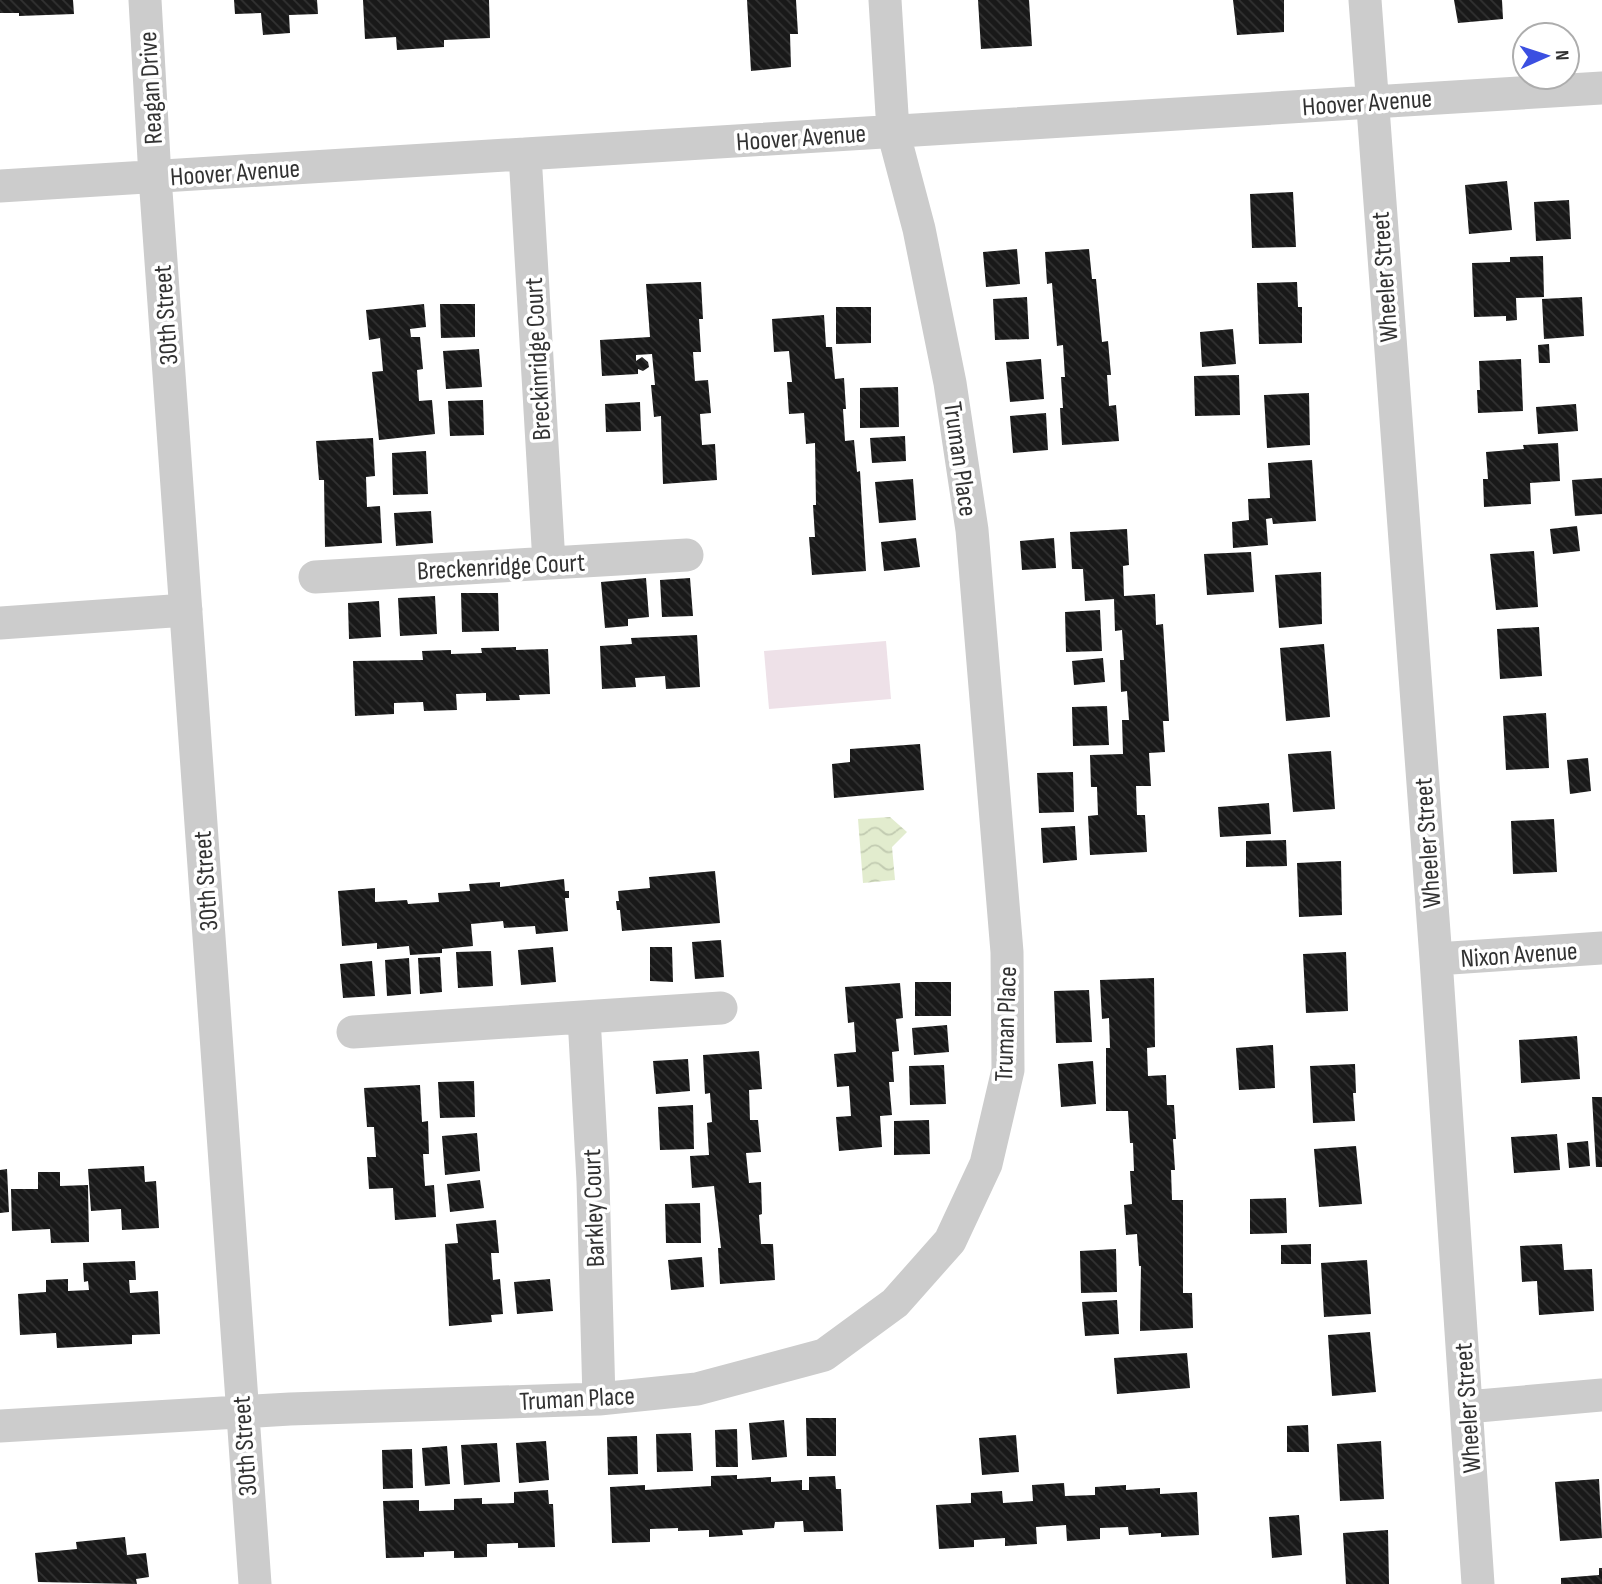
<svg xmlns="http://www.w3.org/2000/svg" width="1602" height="1584" viewBox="0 0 1602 1584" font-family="'Sofia Sans Condensed',sans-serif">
  <defs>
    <pattern id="water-waves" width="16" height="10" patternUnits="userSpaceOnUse" patternTransform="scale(1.75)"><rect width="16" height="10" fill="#e2ecce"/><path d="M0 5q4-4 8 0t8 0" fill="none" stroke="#c2cbb1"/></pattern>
    <pattern id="building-back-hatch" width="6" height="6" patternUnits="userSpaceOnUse" patternTransform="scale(1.75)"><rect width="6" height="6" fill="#191919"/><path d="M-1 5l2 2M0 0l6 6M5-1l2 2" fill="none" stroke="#323232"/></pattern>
  </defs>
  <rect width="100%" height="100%" fill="#fff"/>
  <!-- pitch -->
  <path fill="#eee1e8" d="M886,641l5,58 -122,10 -5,-58z"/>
  <!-- water -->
  <path fill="url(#water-waves)" d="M890,817l17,15 -15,15 3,33 -32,3 -5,-64z"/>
  <!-- building -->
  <path fill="url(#building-back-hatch)" d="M0,0h73l1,14 -55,2v-3h-19z
    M234,0h83l1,14 -29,1 1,18 -27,2 -2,-22 -26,1z
    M363,0h126l1,38 -46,2v7l-47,3 -1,-13 -31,2z
    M747,0h49l2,34h-8l1,33 -40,4z
    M978,0h51l3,46 -51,3z
    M1233,0h51v32l-47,3z
    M1454,0h48l1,19 -45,4z
    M1507,181l5,49 -43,4 -4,-49z
    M1293,192l3,55 -44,1 -2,-54z
    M1569,200l2,39 -35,2 -2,-39z
    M1017,249l3,35 -34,3 -3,-35z
    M1089,249l3,30h4l6,63 6,-1 3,34h-4l2,31 7,-1 3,36 -57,4 -2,-37h3l-2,-31h4l-2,-32 -6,1 -5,-63 -5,1 -2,-32z
    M1543,256l1,41 -28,1 1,22 -11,1v-5l-32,1 -2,-54 38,-1v-5z
    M701,282l2,37h-4l2,33h-8l2,29 13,-1 3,33 -11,1 2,31 13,-1 2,36 -54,4 -2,-68 -7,1 -3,-32h4l-3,-31 -16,1v6l6,-4 6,5 1,5 -6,4 -5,-2v5l-36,2 -2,-36 50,-3 -4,-53z
    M1297,282l1,25h4v36l-43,1 -2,-61z
    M1027,297l2,42 -34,1 -2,-41z
    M1582,297l2,39 -40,3 -2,-40z
    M424,304l2,23 -16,2 1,8h9l3,32 -6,1 2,31 13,-1 3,34 -56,6 -7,-68 11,-1 -3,-33 -11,2 -3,-30z
    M440,304h35v33l-34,1z
    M836,307h35v36l-35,1z
    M824,315l2,32h6l3,32 9,-1 2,31h-3l2,32 9,-1 3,32 3,-1 6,100 -54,4 -3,-38h6l-2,-32h3l-1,-62 -9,1 -2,-31 -15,1 -2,-32h5l-3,-31 -15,1 -2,-33z
    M1233,329l3,35 -34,3 -2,-35z
    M1549,344l1,19h-11l-1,-18z
    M479,349l3,38 -36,2 -3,-38z
    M1041,359l3,40 -34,3 -4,-40z
    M1521,359l2,52 -45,2 -1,-23h3l-1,-29z
    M1239,375l1,40 -45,1 -1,-40z
    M898,387l1,40 -39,1v-40z
    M1309,393l1,52 -43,3 -3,-53z
    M483,400l1,35 -34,1 -2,-35z
    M640,402l1,29 -35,1 -1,-28z
    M1576,404l2,27 -40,3 -2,-27z
    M1046,413l2,37 -35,3 -3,-37z
    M905,436l1,25 -34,2 -2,-25z
    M373,438l2,38 -9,1 1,30 13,-1 2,37 -57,4 -1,-67h-5l-3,-39z
    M1558,443l2,38 -30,2 1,21 -47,3 -1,-28h5l-2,-27 38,-3 -1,-4z
    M426,451l2,43 -35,1 -1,-42z
    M1312,460l4,61 -43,3 -1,-6 -6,1 2,26 -35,3 -1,-26 17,-2 -1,-21 22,-1 -2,-35z
    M1602,478v36l-27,2 -3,-36z
    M913,479l3,41 -37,3 -4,-41z
    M431,511l2,32 -37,3 -2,-33z
    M1577,526l3,25 -27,3 -3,-25z
    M1127,529l2,36 -6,1 1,30 31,-2 1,31 7,-1 6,97h-6l2,31 -16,1 2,33h-15l1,29h8l2,37 -57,3 -2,-39 10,-1 -1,-28h-6l-1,-32 33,-1 -1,-34h7l-2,-29 -6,1 -1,-32h4l-2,-30 -7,1 -1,-32 -29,2 -2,-32h-11l-2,-37z
    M916,538l4,29 -36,4 -3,-29z
    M1054,538l2,30 -34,2 -2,-29z
    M1534,551l4,56 -42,3 -6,-56z
    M1251,552l3,40 -47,3 -3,-41z
    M1321,572l1,52 -43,4 -4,-53z
    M646,578l3,39 -21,2v7l-23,2 -4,-46z
    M690,578l3,38 -31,1 -2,-37z
    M461,593h37l1,38 -37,1z
    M435,596l2,38 -37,2 -2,-38z
    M379,601l2,36 -32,2 -1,-36z
    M1100,610l2,41 -36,1 -1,-40z
    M1539,627l3,49 -42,3 -3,-50z
    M697,635l3,52 -34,2 -1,-13 -30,2 1,9 -34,2 -2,-43 32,-2 -1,-6z
    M1324,644l6,73 -44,4 -6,-73z
    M516,647v3l32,-1 2,45 -31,1 1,5 -34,1v-8l-30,1 1,16 -33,1 -1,-9 -29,1v11l-39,2 -2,-55 70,-1 -1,-9 29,-1v4l31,-1 -1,-5z
    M1103,658l2,24 -31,3 -2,-24z
    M1107,706l2,39 -36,1 -1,-39z
    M1546,713l3,55 -43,2 -3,-54z
    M920,744l4,46 -90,8 -2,-34 18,-2v-13z
    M1331,751l4,58 -42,3 -5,-58z
    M1588,758l3,33 -21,3 -3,-34z
    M1073,772l1,40 -35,1 -2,-40z
    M1269,803l2,31 -51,3 -2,-30z
    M1554,819l3,53 -44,2 -2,-53z
    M1075,826l2,34 -34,3 -2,-35z
    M1286,840l1,26 -41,1v-26z
    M1341,861l1,54 -43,2 -2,-54z
    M715,871l5,52 -98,8 -2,-21h-3l-1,-9h3l-1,-10 32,-3 -1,-11z
    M564,879l1,12h4v7h-4l3,33 -32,3 -1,-8 -31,2 -1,-7 -32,3 2,22 -31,3v4l-32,2 -1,-9 -32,3v-6l-35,3 -4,-55 37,-3v14l32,-2 1,4 31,-2 -1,-9 32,-2 -1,-7 31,-2v5z
    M721,940l3,37 -29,2 -3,-37z
    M553,947l3,35 -35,3 -3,-35z
    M650,947h22l1,35 -23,-1z
    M491,951l2,35 -35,2 -2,-36z
    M1346,952l2,59 -42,2 -3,-59z
    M440,957l2,35 -22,2 -2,-36z
    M409,958l2,36 -24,2 -2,-36z
    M372,961l3,35 -32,2 -3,-34z
    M1154,978l1,69 -8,1 1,28 18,-1 1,30h7l2,34h-3l2,31h-4l1,30h11v93h9l1,35 -53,3 1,-65h-2l-2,-32 -11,1 -2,-30 8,-1 -2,-33h4l-1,-28h-3l-2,-32h-22v-63h4l-1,-30 -7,1 -2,-39z
    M915,982h36v34h-36z
    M900,983l3,35 -7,1 3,32 -7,1 2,30h-5l3,33 -12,1 2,31 -43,4 -3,-34 15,-1 -2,-30 -12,1 -3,-33 22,-2 -2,-30 -6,1 -3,-36z
    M1089,990l3,52 -36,1 -2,-52z
    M947,1025l2,27 -35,3 -2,-27z
    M1577,1036l3,43 -59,4 -2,-43z
    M1273,1045l2,43 -36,2 -3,-42z
    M759,1051l3,38 -13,1 1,30h8l3,32 -15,1 3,30 12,-1 1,32 -3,1 2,29h12l2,36 -55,4 -2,-36h3l-7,-62 -22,2 -2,-32 19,-1 -2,-32 5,-1 -2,-29 -5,1 -2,-39z
    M688,1059l2,32 -34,3 -3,-33z
    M1093,1061l3,43 -35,3 -3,-43z
    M1355,1064l1,29h-3l2,28 -42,2 -3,-57z
    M944,1065l2,39 -36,1 -1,-39z
    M474,1081l1,36 -35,1 -2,-36z
    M420,1085l2,37 6,-1 1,33h-6l2,32 9,-1 2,32 -41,3 -2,-32 -24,1 -2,-32h9l-2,-30h-7l-3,-39z
    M1592,1097h10v70h-6z
    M693,1105l1,44 -34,1 -2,-43z
    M929,1120l1,34 -36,1v-34z
    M477,1133l3,38 -35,4 -3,-39z
    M1557,1134l3,36 -46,3 -3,-36z
    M1588,1141l2,25 -21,2 -2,-25z
    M1356,1146l6,58 -43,3 -5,-58z
    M144,1166l1,16 11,-1 3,47 -37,2 -1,-21 -30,2 -3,-42z
    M7,1169l2,43 -9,1v-43z
    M38,1172h22v14l28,-1 1,57 -38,1 -1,-14 -38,2 -1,-42h27z
    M480,1180l4,28 -34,4 -3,-28z
    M1286,1198l1,35 -37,1v-35z
    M700,1203l1,40h-35l-1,-39z
    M496,1220l3,33h-8l2,27 7,-1 3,35 -12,1 1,7 -43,4 -4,-82 13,-1 -2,-19z
    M1311,1244v20h-30v-19z
    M1562,1244l2,26 28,-1 2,42 -55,4 -2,-34 -15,1 -2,-36z
    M1116,1249l1,43 -36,1 -1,-42z
    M702,1257l2,30 -33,3 -3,-30z
    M1367,1260l4,54 -47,3 -3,-54z
    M135,1261l1,19h-7l1,13 28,-2 2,43 -28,1v9l-75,4 -1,-15 -36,2 -2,-41 28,-2v-12l22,-1v12l21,-1 -1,-9 -4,1 -1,-19z
    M550,1279l3,32 -36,3 -3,-32z
    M1117,1300l2,34 -34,2 -3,-34z
    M1370,1332l6,60 -44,4 -4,-61z
    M1187,1353l3,35 -73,6 -3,-36z
    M806,1418h30v38h-29z
    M784,1420l3,37 -35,3 -3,-37z
    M1308,1425l1,27h-22v-26z
    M737,1429l1,38h-22l-1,-37z
    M691,1433l2,38 -36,1 -1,-38z
    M1016,1435l3,37 -37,3 -3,-37z
    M637,1436l1,38 -30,1 -1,-38z
    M546,1441l3,39 -30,3 -3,-40z
    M1381,1441l3,58 -44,2 -3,-57z
    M497,1443l3,39 -36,3 -3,-40z
    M447,1446l3,38 -25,2 -3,-38z
    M412,1449l1,39 -30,1 -1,-39z
    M737,1475v4l34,-2v5l31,-2v10h7v-13l26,-1 1,13h5l2,42 -39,1 -1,-11 -28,1 -1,6 -32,2 1,5 -34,2v-7l-31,1v-3l-28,1v13l-38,1 -2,-56 35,-2v5l66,-4v-10z
    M1599,1479l3,59 -42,3 -5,-59z
    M1064,1483l1,13 30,-1v-8l31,-2v5l34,-2v6l37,-2 2,43 -38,2v-4l-32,2 -1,-8 -28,1v11l-33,2 -1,-16 -30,2 1,17 -32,2v-8l-31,2v7l-35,2 -3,-44 35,-2v-10l31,-2 1,12 30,-2 -1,-16z
    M548,1490l1,14h4l2,43 -37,1v-5l-31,1v13l-33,1v-7l-30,1v5l-38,1 -3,-57 36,-1v11l35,-1v-11l28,-1v6l32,-1v-11z
    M1299,1515l3,40 -30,3 -3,-41z
    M1388,1530l1,54h-43l-3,-51z
    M125,1537l2,18 19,-2 3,24 -13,2 1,5 -99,-2 -3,-29 42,-4 -1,-7z
    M1599,1568h3v16h-41v-6l38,-3z"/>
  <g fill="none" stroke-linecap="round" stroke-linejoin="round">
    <!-- minor -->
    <path stroke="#ccc" stroke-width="33" d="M145,0l10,177 100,1407
      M1365,0l71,959 42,625
      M525,154l24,409
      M0,186l1602,-98
      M315,577l372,-22
      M0,623l186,-13
      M1436,959l166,-11
      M584,1017l9,164 6,218
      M353,1032l368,-24
      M1467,1407l135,-12
      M0,1426l290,-17 309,-10 98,-10 127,-34 71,-52 55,-62 36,-77 22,-94 -1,-118 -35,-422 -22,-147 -31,-154 -26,-98 -8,-131"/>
  </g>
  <g text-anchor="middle" stroke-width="7" stroke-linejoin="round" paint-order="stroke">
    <!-- street labels -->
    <g font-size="26" fill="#323232" stroke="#fff">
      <text transform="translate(150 88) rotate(-93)" y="9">Reagan Drive</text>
      <text transform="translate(1367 102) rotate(-4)" y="9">Hoover Avenue</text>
      <text transform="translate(801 137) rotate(-4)" y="9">Hoover Avenue</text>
      <text transform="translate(235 172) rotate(-4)" y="9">Hoover Avenue</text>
      <text transform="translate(1384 277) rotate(-94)" y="9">Wheeler Street</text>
      <text transform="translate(165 315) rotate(-94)" y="9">30th Street</text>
      <text transform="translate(537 359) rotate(-93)" y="9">Breckinridge Court</text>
      <text transform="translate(961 459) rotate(82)" y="9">Truman Place</text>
      <text transform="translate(501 566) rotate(-3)" y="9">Breckenridge Court</text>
      <text transform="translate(1427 843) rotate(-94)" y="9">Wheeler Street</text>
      <text transform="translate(205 881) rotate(-94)" y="9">30th Street</text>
      <text transform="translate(1519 954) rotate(-4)" y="9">Nixon Avenue</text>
      <text transform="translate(1005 1024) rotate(-88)" y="9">Truman Place</text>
      <text transform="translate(593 1208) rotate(-92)" y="9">Barkley Court</text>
      <text transform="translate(577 1398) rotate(-3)" y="9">Truman Place</text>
      <text transform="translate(1467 1408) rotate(-94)" y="9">Wheeler Street</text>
      <text transform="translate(244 1446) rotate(-94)" y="9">30th Street</text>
    </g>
  </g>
  <!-- north arrow -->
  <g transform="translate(1546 56) rotate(87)"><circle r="33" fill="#ffffff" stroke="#adadad" stroke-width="2"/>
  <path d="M0-5L12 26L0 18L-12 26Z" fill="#3b4fe1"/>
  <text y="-10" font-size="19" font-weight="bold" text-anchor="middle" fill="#323232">N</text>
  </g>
</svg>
